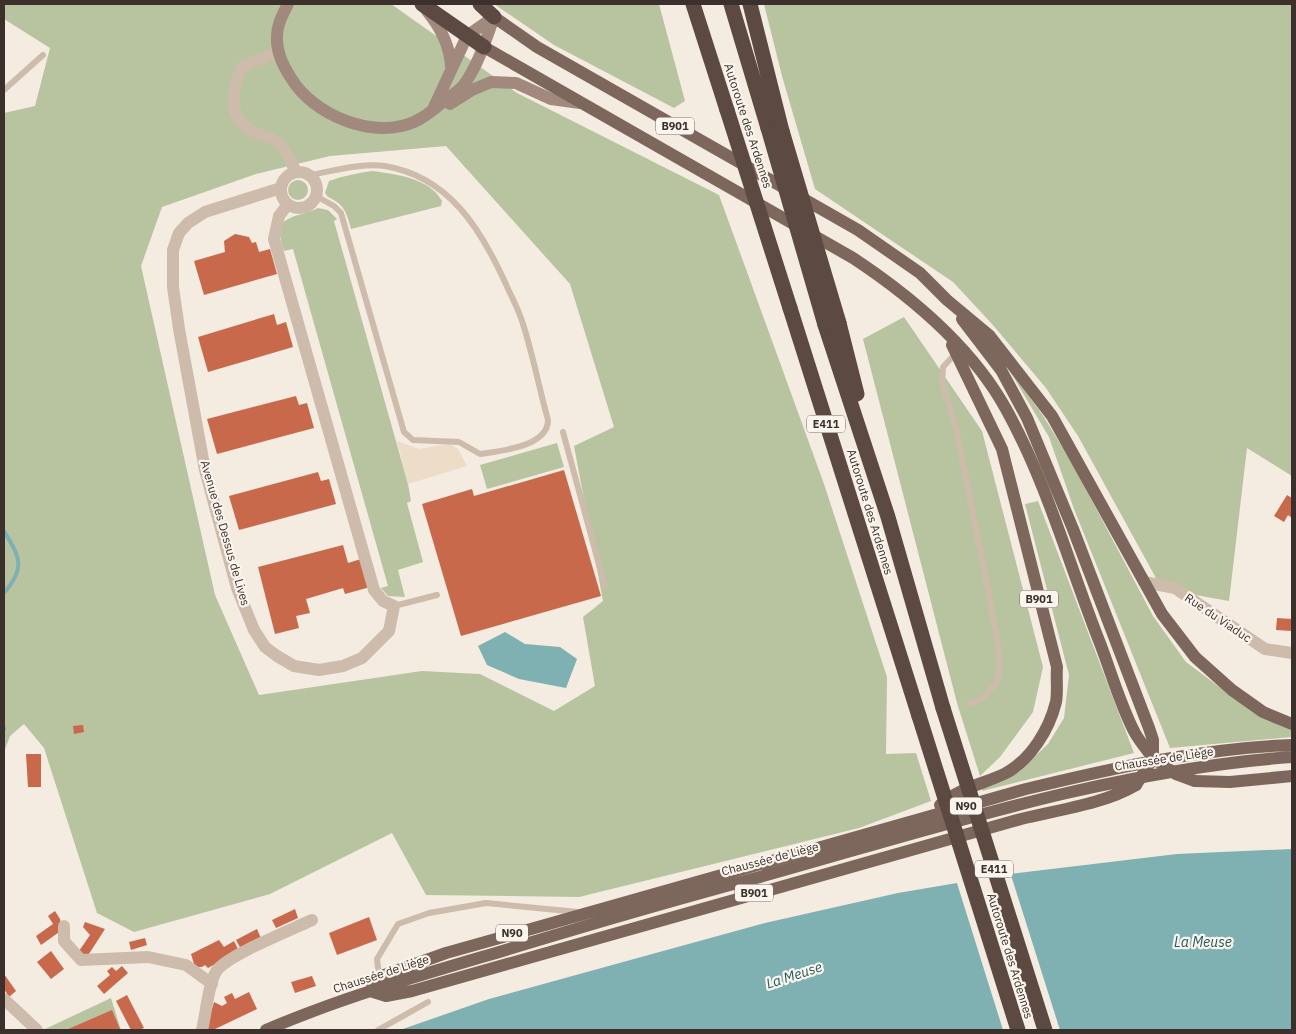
<svg xmlns="http://www.w3.org/2000/svg" width="1296" height="1034" viewBox="0 0 1296 1034" font-family="'IBM Plex Sans',sans-serif">
  <rect width="100%" height="100%" fill="#f4ebe1"/>
  <!-- green -->
  <path fill="#b8c4a0" fill-rule="evenodd" d="M4,4h387l126,89 202,102 105,289 63,193 -1,77 30,-1 15,48 -72,27 -280,69 -153,-2 -34,-62 -122,61 -136,38 -37,-19 -53,-165 -20,-24 -14,12 -6,16v-639l31,-7 15,-58 -46,-29zM446,146l124,138 44,143 -40,19 29,155 -20,16 12,69 -41,25 -74,-37 -58,-3 -163,24 -44,-100 -74,-329 21,-59 94,-33 74,-18z
    M494,4h165l26,97 -11,7 -120,-63z
    M764,4h528v472l-45,-28 -18,153 -67,-12 -84,-153 -32,-48 -54,-64 -39,-42 -138,-93 -33,-113z
    M372,171c23,3 58,7 70,30l-1,5 -90,23c-4,-16 -7,-25 -23,-32l-3,-4 4,-12c14,-5 28,-8 43,-10z
    M288 190a10 10 0 1 1 20 0a10 10 0 1 1-20 0Z
    M318,208l10,2 9,9 -3,2 74,263 3,17 -4,2 16,59 -25,8 7,27 -17,-1 -7,-8 7,-2 -95,-337 -9,2c-13,-38 9,-31 34,-43z
    M904,317l78,114 61,236 -10,45 -33,45 -20,19 -23,-73 -94,-364z
    M1008,368l34,46 30,49 81,153 33,46 67,50 39,16v9l-122,11 -96,-239 -25,-72z
    M557,443l7,24 -77,22 -7,-24z
    M1038,501l96,252 -152,38 1,-3 36,-17 29,-27 16,-26 5,-43 -44,-171z
    M111,998l10,32h-78z"/>
  <!-- plaza -->
  <path fill="#ecdcc8" d="M397,441l22,8 30,-5 9,5 9,17 -59,18z"/>
  <!-- water -->
  <path fill="#7fb0b2" d="M505,632l20,12 35,3 17,12 -11,29 -47,-9 -32,-14 -9,-19z
    M1292,849v181h-892l89,-31 145,-40 131,-36 133,-30 112,-19 167,-20z"/>
  <!-- pier -->
  <path fill="#f4ebe1" d="M1010,872l50,158h-57l-47,-150z"/>
  <g fill="none" stroke-linecap="round" stroke-linejoin="round">
    <!-- stream -->
    <path stroke="#7fb0b2" stroke-width="4" d="M4,531c16,27 22,36 0,62
      M4,728v1"/>
  </g>
  <!-- building -->
  <path fill="#c8694b" d="M235,234l14,3 3,6 4,-1 3,10 11,-3 7,25 -73,21 -10,-34 31,-9 -1,-11z
    M274,314l3,11 9,-3 7,25 -85,25 -10,-35z
    M296,396l3,9 8,-2 7,25 -97,26 -10,-35z
    M564,470l37,126 -140,40 -39,-132 50,-15 2,7z
    M318,472l3,9 8,-2 7,25 -97,26 -10,-34z
    M1287,495l5,3v20l-4,-3 -4,7 -10,-6z
    M343,545l5,18 13,-4 9,28 -25,7 -2,-6 -37,11 4,14 -14,3 3,12 -24,6 -17,-67z
    M1277,618l15,1v12l-16,-1z
    M83,725l1,7 -10,2 -1,-8z
    M26,754h15v33h-13z
    M295,909l3,9 -22,10 -4,-8z
    M55,911l5,8 2,11 -21,15 -5,-9 17,-12 -5,-8z
    M369,917l8,23 -40,15 -8,-22z
    M85,922l20,7 -18,28 -8,-6 11,-16 -7,-8z
    M257,929l5,12 -20,10 -6,-11z
    M145,938l2,7 -16,5 -2,-8z
    M219,940l5,7 10,-6 5,10 -31,17 -3,-3 -3,2h-7l-4,-13z
    M51,951l13,18 -13,10 -14,-17z
    M122,966l6,7 -24,21 -7,-8 13,-11 -3,-4 5,-4 4,4z
    M4,974l12,17 -7,6 -5,-8z
    M312,976l4,10 -21,7 -4,-11z
    M249,992l8,17 -44,21h-7l8,-28 8,4 5,-3 -3,-6 8,-4 3,6z
    M127,995l17,33 -5,2h-8l-15,-29z
    M112,1010l8,19 -2,1h-52z"/>
  <g fill="none" stroke-linecap="round" stroke-linejoin="round">
    <!-- lane -->
    <path stroke="#cdbbac" stroke-width="6" d="M4,90l39,-35
      M310,175c23,-4 51,-12 75,-9 64,11 95,62 120,116 6,14 14,28 18,42 10,31 16,64 25,96 0,27 -48,31 -68,34l-21,-12 -46,-2 -9,-8 -63,-219 -7,-7 -18,-10
      M956,353l-13,14 -1,15 14,46 40,202 4,35 -3,17 -14,16 -14,6
      M563,432l42,155
      M394,606l43,-11
      M379,977l-2,-18 21,-35 31,-11 57,-10 92,9
      M378,1030l50,-28"/>
    <!-- street -->
    <path stroke="#cdbbac" stroke-width="12" d="M278,52l-36,15c-10,22 -16,50 11,65 6,3 15,4 22,8 11,7 15,21 21,32
      M281 190a18 18 0 1 1 36 0a18 18 0 1 1-36 0Z
      M281,188l-76,24 -17,11 -9,10 -6,17v37l6,42 26,141 32,118 17,42 11,17 12,9 17,10 25,4 24,-4 19,-8 27,-27 5,-25 -11,-5 -9,-11 -100,-351 5,-23 9,-12
      M1144,582l31,6 90,61 27,4
      M64,926v15l17,19 67,-3 38,8 26,19
      M4,999l33,31
      M202,1030c4,-15 6,-47 15,-60 13,-16 74,-40 95,-50"/>
    <!-- secondary -->
    <path stroke="#a18a7d" stroke-width="12" d="M288,4c-5,10 -11,20 -11,32 -1,15 6,30 14,42 22,37 82,62 123,44 11,-5 22,-14 31,-22 6,-4 13,-9 18,-14 15,-20 23,-47 31,-69
      M427,11c14,17 23,34 24,56
      M450,104l22,-14 19,-8 25,1 35,16 29,4
      M434,107l33,-71 27,-19"/>
    <!-- primary -->
    <path stroke="#7d675c" stroke-width="12" d="M494,17l43,30 321,183 62,43 27,27 42,35 63,81 110,198 33,43 37,33 31,22 29,12
      M484,47l369,211c59,39 118,88 153,151 40,72 62,152 92,229 12,30 22,67 37,95 5,9 12,17 18,25
      M962,319l39,51 26,48 46,111 76,199 4,12v18
      M1195,781l35,1 62,-6
      M940,805c18,-17 44,-21 66,-32 25,-14 43,-43 50,-71 2,-11 0,-24 1,-35l-55,-218 -50,-104
      M370,991l9,-14 67,-24 580,-164c87,-21 177,-41 266,-44
      M370,991l16,5 26,-5 609,-172c36,-9 83,-15 115,-34
      M266,1030c72,-31 148,-53 223,-75 89,-27 177,-53 267,-77 176,-49 353,-108 536,-121"/>
    <!-- highway -->
    <path stroke="#5c4a42" stroke-width="15" d="M422,4l62,43
      M480,4l14,13
      M693,4l34,106
      M731,4l37,124
      M750,4l32,127
      M790,308l129,408
      M839,323l18,71
      M825,325l63,192 55,191"/>
    <!-- primary-bridge -->
    <path stroke="#7d675c" stroke-width="12" d="M1136,785l17,-27 23,16 19,7"/>
    <!-- highway-bridge -->
    <path stroke="#5c4a42" stroke-width="15" d="M727,110l63,198
      M768,128l57,197
      M782,131l57,192
      M943,708l102,322
      M919,716l99,314"/>
  </g>
  <g text-anchor="middle" stroke-width="4.5" stroke-linejoin="round" paint-order="stroke">
    <!-- shield labels -->
    <g fill="#fbf5ee" stroke="#756b66" stroke-width="1">
      <rect x="656" y="117.5" width="38" height="17" rx="4"/>
      <rect x="807" y="415.5" width="38" height="17" rx="4"/>
      <rect x="1020" y="590.5" width="38" height="17" rx="4"/>
      <rect x="950" y="797.5" width="32" height="17" rx="4"/>
      <rect x="975" y="860.5" width="38" height="17" rx="4"/>
      <rect x="735" y="884.5" width="38" height="17" rx="4"/>
      <rect x="496" y="924.5" width="32" height="17" rx="4"/>
    </g>
    <g font-size="11" font-weight="bold" fill="#3b302b">
      <text x="675" y="130">B901</text>
      <text x="826" y="428">E411</text>
      <text x="1039" y="603">B901</text>
      <text x="966" y="810">N90</text>
      <text x="994" y="873">E411</text>
      <text x="754" y="897">B901</text>
      <text x="512" y="937">N90</text>
    </g>
    <!-- street labels -->
    <g font-size="12" fill="#3b302b" stroke="#fbf5ee">
      <text transform="translate(748 126) rotate(72)" y="4">Autoroute des Ardennes</text>
      <text transform="translate(870 512) rotate(73)" y="4">Autoroute des Ardennes</text>
      <text transform="translate(225 533) rotate(74)" y="4">Avenue des Dessus de Lives</text>
      <text transform="translate(1218 618) rotate(34)" y="4">Rue du Viaduc</text>
      <text transform="translate(1164 759) rotate(-9)" y="4">Chaussée de Liège</text>
      <text transform="translate(770 859) rotate(-15)" y="4">Chaussée de Liège</text>
      <text transform="translate(1010 956) rotate(73)" y="4">Autoroute des Ardennes</text>
      <text transform="translate(381 974) rotate(-18)" y="4">Chaussée de Liège</text>
    </g>
    <!-- water labels -->
    <g font-size="14" font-style="italic" fill="#1f5a5e" stroke="#fbf5ee">
      <text x="1203" y="947">La Meuse</text>
      <text transform="translate(794 975) rotate(-18)" y="5">La Meuse</text>
    </g>
  </g>
  <!-- border -->
  <rect width="1296" height="1034" fill="none" stroke="#3b302b" stroke-width="10"/>
</svg>
